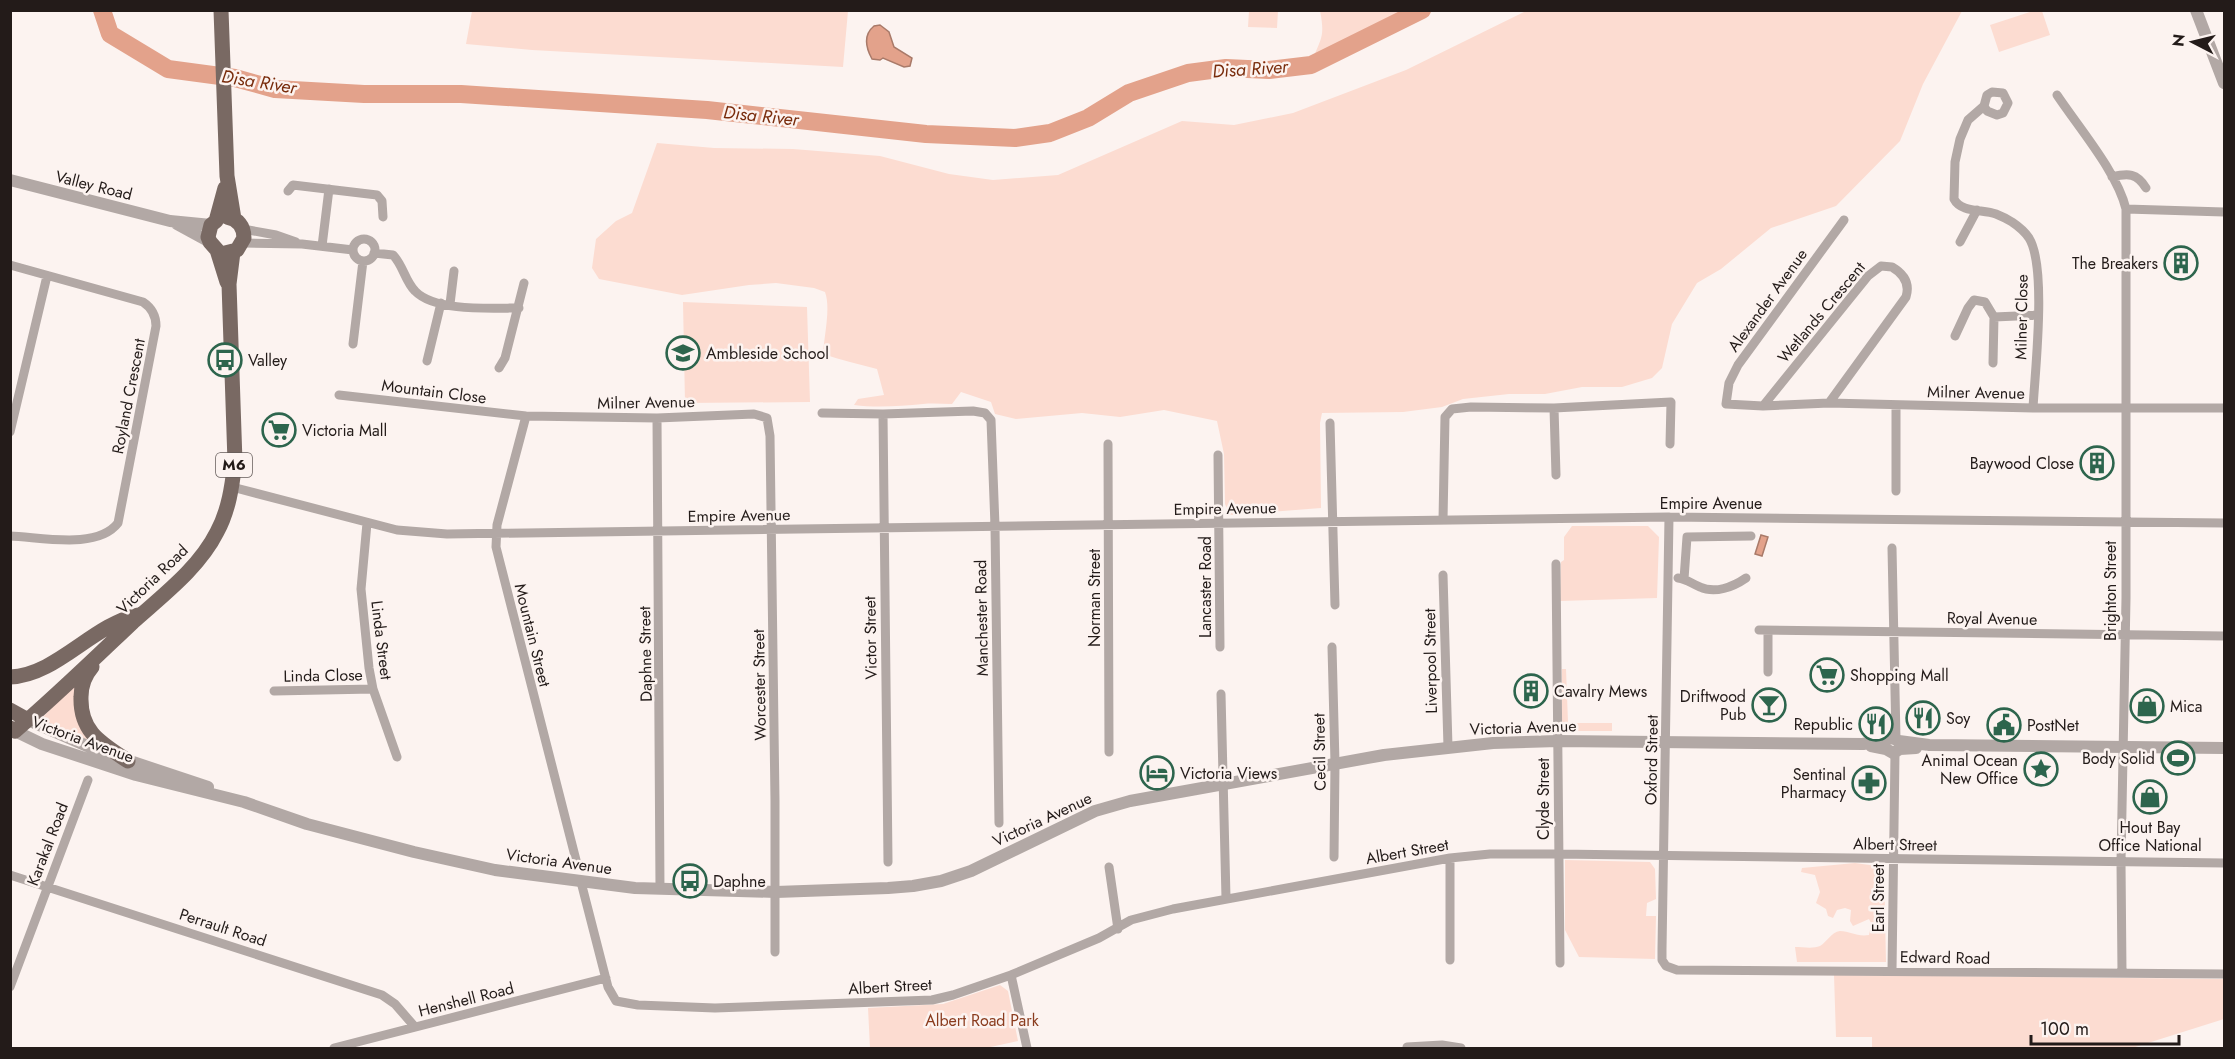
<svg xmlns="http://www.w3.org/2000/svg" width="2235" height="1059" viewBox="0 0 2235 1059" font-family="Jost,sans-serif">
  <rect width="100%" height="100%" fill="#fcf3f0"/>
  <!-- green -->
  <path fill="#fcdcd1" d="M1528,10l434,1 -39,73 -23,57 -64,65 -65,22 -50,41 -24,14 -25,41 -10,44 -10,10 -30,9h-40l-37,7h-36l-46,5 -21,8 -39,5 -81,1 -2,10 1,85 -91,7 -5,-11 -1,-50 -7,-33 -53,-11 -44,7 -38,-4 -66,6 -21,-5 -4,-12 -30,-10 -9,12c-10,0 -19,-1 -29,0 -22,2 -46,4 -69,1l4,-6 26,-4 -7,-26c-18,-5 -36,-9 -54,-15 1,-18 8,-46 2,-62l-11,-4 -38,-5 -27,2 -67,10 -83,-16 -7,-11 4,-29 20,-18 16,-8 25,-70 57,5 79,1 87,7 69,18 44,6 65,-5 124,-54 52,4 59,-12 113,-43z
    M472,11v-1l376,1 -5,56 -311,-17 -66,-6z
    M1249,11h29l-1,17 -29,-1z
    M1320,11v-1l102,1 -111,54c8,-26 15,-25 9,-54z
    M2033,11h9l8,24 -51,17 -9,-27z
    M683,302l124,5 3,95 -125,1z
    M1572,526h76l11,11 -2,61 -97,3 1,-39 3,-2v-23z
    M1562,669h4l2,53 6,1h38v8h-40l-7,-3 -3,-7z
    M79,680c-4,28 -7,40 12,63l-51,-23z
    M1565,860l85,2 5,7 1,30 -9,4 -1,13h10l-1,43 -76,-2 -14,-27z
    M1855,863l29,4 2,95h-89l-2,-15c8,0 18,2 25,-1 7,-4 11,-14 20,-15 10,0 17,6 29,4l2,-12 -2,-4 -16,7 -3,-5 1,-11 -6,-2 -8,2 -4,8 -5,-2 -2,-7 -10,-6 4,-11 -5,-17 -14,-3 1,-4z
    M1834,975l390,4v40l-92,29h-260v-11h-36z
    M1000,985l8,6 10,50 -32,7h-116l-2,-40 75,-4z"/>
  <!-- water -->
  <path fill="#e3a28b" stroke="#a97a69" stroke-width="1.5" d="M880,25l9,7 5,15 18,11 -2,8 -6,1 -21,-9 -3,2 -8,-1c-6,-11 -9,-24 2,-33z
    M1761,535l7,2 -6,19 -7,-2z"/>
  <g fill="none" stroke-linecap="round" stroke-linejoin="round">
    <!-- river -->
    <path stroke="#e3a28b" stroke-width="18" d="M102,10l8,24 58,35 67,9 40,11 89,5h97l246,16 219,24 89,4 35,-5 38,-15 41,-25 59,-20 38,-5 43,2 42,-5 111,-55"/>
    <!-- minor -->
    <path stroke="#b2a8a5" stroke-width="9" d="M2057,95c22,33 60,77 69,114v389l-5,264 1,111
      M1984,106l3,5 10,4 6,-2 5,-10 -5,-10 -11,-1 -5,3 -3,11 -16,14 -8,19 -5,23 -1,37c7,14 29,10 42,15 5,2 11,5 16,8 6,4 13,10 17,16 18,29 6,133 4,170
      M2112,177c16,-4 25,-4 34,11
      M288,191l5,-6 84,10 5,6 1,16
      M2126,209l98,3
      M1844,220l-106,145 -9,18 -3,21 37,2 66,-3 204,5h191
      M243,229l33,6 20,7
      M353 250a11 11 0 1 1 22 0a11 11 0 1 1-22 0Z
      M1960,242l17,-32
      M243,243l59,1 51,6
      M322,246l7,-57
      M374,253l19,2c10,10 12,26 22,36 20,21 77,17 104,17
      M10,265l133,37c9,6 13,14 13,24l-38,197c-21,27 -77,14 -108,13
      M450,304l4,-33
      M1955,336l13,-28 6,-8 11,2 9,15 44,-2
      M353,344l10,-83
      M427,361l14,-58
      M1993,363l1,-46
      M499,368l6,-10 19,-75
      M339,395l187,21 131,2 97,-4 13,4 3,18 5,365v151
      M1763,406l105,-130 13,-10 11,1c12,7 18,17 14,30l-77,106
      M1554,408l2,67
      M822,413l61,1 90,-3 12,2 6,7 4,106 4,297
      M883,414l5,448
      M526,416l-29,109 -1,22 80,313
      M657,418l3,471
      M1330,423l5,182
      M10,432l37,-156
      M1108,444l1,308
      M1218,455l2,192
      M232,487l165,43 50,4 1222,-17 555,6
      M1896,491v-86
      M1669,517l-7,432v11l4,6 11,4 547,4
      M1443,520l2,-103 7,-8 19,-2 83,1 117,-6 -1,42
      M367,523l-6,66 8,79 4,21 24,68
      M1892,548l4,191
      M1556,564l4,399
      M1443,575l5,172
      M1678,578c9,1 14,6 22,9 15,7 33,0 46,-9
      M1684,579l3,-42 64,-1
      M1759,630l465,6
      M1332,647l3,116 -1,94
      M1768,672v-41
      M274,691l99,-2
      M1221,694l5,204
      M1450,858v102
      M1109,867l9,62
      M10,875l372,120 13,9 20,23
      M581,882l27,105 8,14 22,4 77,3 217,-8 21,-5 58,-20 88,-37 32,-18 42,-11 277,-51 40,-4h68l666,9
      M1892,971l3,-218
      M1011,975l16,73
      M10,987l78,-207
      M1407,1047l35,-2 19,3
      M334,1048l272,-70"/>
    <!-- tertiary -->
    <path stroke="#b2a8a5" stroke-width="12" d="M2196,10l28,73
      M10,180l160,41 41,4
      M177,224l33,18
      M28,720l66,29 114,38
      M15,731l27,13 94,31 108,27 63,22 107,28 81,18 140,18 141,4 112,-4 25,-2 28,-5 30,-10 124,-60 35,-10 254,-46 109,-12 65,-2 305,3 29,-6 7,3 30,4 295,3
      M1871,746l15,3 7,4 7,-4 16,-1"/>
    <!-- primary -->
    <path stroke="#796963" stroke-width="15" d="M221,10l6,166 7,43
      M225,188l-9,33 -5,4 -3,12 2,5 7,8 10,32
      M225,253l12,-3 7,-12c0,-12 -6,-19 -17,-21
      M92,667c-7,8 -11,19 -11,30 -1,35 20,46 47,64
      M10,677c47,-2 82,-52 128,-62
      M10,710l18,10
      M10,728l5,3c41,-35 79,-72 118,-109 30,-27 66,-54 84,-90 12,-22 15,-46 18,-70l-6,-178 4,-32"/>
  </g>
  <!-- icons -->
  <defs>
    <symbol id="building-ring" viewBox="-11 -11 22 22"><circle r="9.5" fill="#fcf3f0" stroke="#2d654d" stroke-width="1.5"/><path d="M-4-6H4V6H1V3H-1V6H-4ZM-2.5-4.3h1.7v1.8h-1.7ZM.8-4.3h1.7v1.8H.8ZM-2.5-1h1.7V.8h-1.7ZM.8-1h1.7V.8H.8Z" fill="#2d654d"/></symbol>
    <symbol id="school-ring" viewBox="-11 -11 22 22"><circle r="9.5" fill="#fcf3f0" stroke="#2d654d" stroke-width="1.5"/><path d="M0-5L7-2L0 1L-7-2ZM-4 1L0 2.5L4 1V4Q0 6-4 4Z" fill="#2d654d"/></symbol>
    <symbol id="bus-ring" viewBox="-11 -11 22 22"><circle r="9.5" fill="#fcf3f0" stroke="#2d654d" stroke-width="1.5"/><path d="M-5-6H5V4H4V6H2V4H-2V6H-4V4H-5ZM-3.5-4V0h7V-4ZM-3.5 1.2v1.5H-2V1.2ZM2 1.2v1.5H3.5V1.2Z" fill="#2d654d"/></symbol>
    <symbol id="supermarket-ring" viewBox="-11 -11 22 22"><circle r="9.5" fill="#fcf3f0" stroke="#2d654d" stroke-width="1.5"/><path d="M-6-5.5h2.5l.6 2H6L4.5 2H-2.5L-4.4-4H-6ZM-1.5 3.2a1.3 1.3 0 1 0 .1 0ZM3 3.2a1.3 1.3 0 1 0 .1 0Z" fill="#2d654d"/></symbol>
    <symbol id="bar-ring" viewBox="-11 -11 22 22"><circle r="9.5" fill="#fcf3f0" stroke="#2d654d" stroke-width="1.5"/><path d="M-6-5H6L.8 .8V4.5H3.5V6h-7V4.5H-.8V.8Z" fill="#2d654d"/></symbol>
    <symbol id="shop-ring" viewBox="-11 -11 22 22"><circle r="9.5" fill="#fcf3f0" stroke="#2d654d" stroke-width="1.5"/><path d="M-5-2.5h2.3a2.7 3.5 0 0 1 5.4 0H5L5.5 6h-11ZM-1.5-2.5h3a1.5 2.3 0 0 0-3 0Z" fill="#2d654d"/></symbol>
    <symbol id="restaurant-ring" viewBox="-11 -11 22 22"><circle r="9.5" fill="#fcf3f0" stroke="#2d654d" stroke-width="1.5"/><path d="M-5-6h1v4h1v-4h1v4h1v-4h1v5L-1.5 .5V6h-2V.5L-5-1ZM5-6V6H3V1.5H1.5Q1.5-4 5-6Z" fill="#2d654d"/></symbol>
    <symbol id="civic-ring" viewBox="-11 -11 22 22"><circle r="9.5" fill="#fcf3f0" stroke="#2d654d" stroke-width="1.5"/><path d="M-.6-6.5H3V-4.5H.6V-3L4-1V1h2V6H-6V1h2V-1L-.6-3ZM-1.2 2.5V6h2.4V2.5Z" fill="#2d654d"/></symbol>
    <symbol id="stadium-ring" viewBox="-11 -11 22 22"><circle r="9.5" fill="#fcf3f0" stroke="#2d654d" stroke-width="1.5"/><path d="M0-5a6.5 5 0 1 0 0 10a6.5 5 0 1 0 0-10ZM-3.5-1.8h7v3.6h-7Z" fill="#2d654d"/></symbol>
    <symbol id="sight-ring" viewBox="-11 -11 22 22"><circle r="9.5" fill="#fcf3f0" stroke="#2d654d" stroke-width="1.5"/><path d="M0-6L1.8-2.2L6-1.7L2.9 1.2L3.7 5.4L0 3.3L-3.7 5.4L-2.9 1.2L-6-1.7L-1.8-2.2Z" fill="#2d654d"/></symbol>
    <symbol id="hotel-ring" viewBox="-11 -11 22 22"><circle r="9.5" fill="#fcf3f0" stroke="#2d654d" stroke-width="1.5"/><path d="M-6-4.5h1.5V1H6V5H4.5V3h-9V5H-6ZM-4 0a1.8 1.8 0 1 1 3.6 0ZM.5 0V-2.5h3Q6-2.5 6 0Z" fill="#2d654d"/></symbol>
    <symbol id="pharmacy-ring" viewBox="-11 -11 22 22"><circle r="9.5" fill="#fcf3f0" stroke="#2d654d" stroke-width="1.5"/><path d="M-2-6h4v4h4v4h-4v4h-4v-4h-4v-4h4Z" fill="#2d654d"/></symbol>
  </defs>
  <g fill-rule="evenodd">
    <use href="#building-ring" x="2162" y="244" width="38" height="38"/>
    <use href="#school-ring" x="664" y="334" width="38" height="38"/>
    <use href="#bus-ring" x="206" y="341" width="38" height="38"/>
    <use href="#supermarket-ring" x="260" y="411" width="38" height="38"/>
    <use href="#building-ring" x="2078" y="444" width="38" height="38"/>
    <use href="#supermarket-ring" x="1808" y="656" width="38" height="38"/>
    <use href="#building-ring" x="1512" y="672" width="38" height="38"/>
    <use href="#bar-ring" x="1750" y="686" width="38" height="38"/>
    <use href="#shop-ring" x="2128" y="687" width="38" height="38"/>
    <use href="#restaurant-ring" x="1904" y="699" width="38" height="38"/>
    <use href="#restaurant-ring" x="1857" y="705" width="38" height="38"/>
    <use href="#civic-ring" x="1985" y="706" width="38" height="38"/>
    <use href="#stadium-ring" x="2159" y="739" width="38" height="38"/>
    <use href="#sight-ring" x="2022" y="750" width="38" height="38"/>
    <use href="#hotel-ring" x="1138" y="754" width="38" height="38"/>
    <use href="#pharmacy-ring" x="1850" y="764" width="38" height="38"/>
    <use href="#shop-ring" x="2131" y="778" width="38" height="38"/>
    <use href="#bus-ring" x="671" y="862" width="38" height="38"/>
  </g>
  <g text-anchor="middle" stroke-width="5" stroke-linejoin="round" paint-order="stroke">
    <!-- shield labels -->
    <rect fill="#fcf3f0" stroke="#645c5a" stroke-width="1.5" x="216" y="453" width="36" height="24" rx="4.5"/>
    <g font-size="15" font-weight="bold" fill="#231b19">
      <text x="234" y="470">M6</text>
    </g>
    <!-- street labels -->
    <g font-size="16" fill="#231b19" stroke="#fcf3f0">
      <text transform="translate(94 185) rotate(14)" y="6">Valley Road</text>
      <text transform="translate(1767 300) rotate(-54)" y="6">Alexander Avenue</text>
      <text transform="translate(1821 312) rotate(-50)" y="6">Wetlands Crescent</text>
      <text transform="translate(2021 317) rotate(-89)" y="6">Milner Close</text>
      <text transform="translate(434 391) rotate(7)" y="6">Mountain Close</text>
      <text transform="translate(1976 392) rotate(1)" y="6">Milner Avenue</text>
      <text transform="translate(128 396) rotate(-79)" y="6">Royland Crescent</text>
      <text transform="translate(646 402) rotate(-1)" y="6">Milner Avenue</text>
      <text x="1711" y="509">Empire Avenue</text>
      <text transform="translate(1225 508) rotate(-1)" y="6">Empire Avenue</text>
      <text transform="translate(739 515) rotate(-1)" y="6">Empire Avenue</text>
      <text transform="translate(152 579) rotate(-44)" y="6">Victoria Road</text>
      <text transform="translate(1205 587) rotate(-90)" y="6">Lancaster Road</text>
      <text transform="translate(2110 591) rotate(-90)" y="6">Brighton Street</text>
      <text transform="translate(1094 598) rotate(-90)" y="6">Norman Street</text>
      <text transform="translate(981 618) rotate(-91)" y="6">Manchester Road</text>
      <text transform="translate(1992 618) rotate(1)" y="6">Royal Avenue</text>
      <text transform="translate(533 635) rotate(76)" y="6">Mountain Street</text>
      <text transform="translate(870 638) rotate(-91)" y="6">Victor Street</text>
      <text transform="translate(382 640) rotate(83)" y="6">Linda Street</text>
      <text transform="translate(645 654) rotate(-91)" y="6">Daphne Street</text>
      <text transform="translate(1430 661) rotate(-91)" y="6">Liverpool Street</text>
      <text transform="translate(323 675) rotate(-1)" y="6">Linda Close</text>
      <text transform="translate(759 685) rotate(-91)" y="6">Worcester Street</text>
      <text transform="translate(1523 727) rotate(-2)" y="6">Victoria Avenue</text>
      <text transform="translate(83 739) rotate(20)" y="6">Victoria Avenue</text>
      <text transform="translate(1319 752) rotate(-91)" y="6">Cecil Street</text>
      <text transform="translate(1651 760) rotate(-89)" y="6">Oxford Street</text>
      <text transform="translate(1543 799) rotate(-90)" y="6">Clyde Street</text>
      <text transform="translate(1042 819) rotate(-25)" y="6">Victoria Avenue</text>
      <text transform="translate(47 844) rotate(-69)" y="6">Karakal Road</text>
      <text transform="translate(1895 844) rotate(1)" y="6">Albert Street</text>
      <text transform="translate(1407 851) rotate(-10)" y="6">Albert Street</text>
      <text transform="translate(559 861) rotate(8)" y="6">Victoria Avenue</text>
      <text transform="translate(1878 898) rotate(-90)" y="6">Earl Street</text>
      <text transform="translate(223 927) rotate(18)" y="6">Perrault Road</text>
      <text transform="translate(1945 957) rotate(1)" y="6">Edward Road</text>
      <text transform="translate(890 986) rotate(-3)" y="6">Albert Street</text>
      <text transform="translate(466 999) rotate(-14)" y="6">Henshell Road</text>
    </g>
    <!-- poi labels -->
    <g font-size="16" fill="#231b19" stroke="#fcf3f0" text-anchor="start">
      <text x="2158" y="269" text-anchor="end">The Breakers</text>
      <text x="706" y="359">Ambleside School</text>
      <text x="248" y="366">Valley</text>
      <text x="302" y="436">Victoria Mall</text>
      <text x="2074" y="469" text-anchor="end">Baywood Close</text>
      <text x="1850" y="681">Shopping Mall</text>
      <text x="1554" y="697">Cavalry Mews</text>
      <text x="1746" y="702" text-anchor="end">Driftwood<tspan x="1746" dy="18">Pub</tspan></text>
      <text x="2170" y="712">Mica</text>
      <text x="1946" y="724">Soy</text>
      <text x="1853" y="730" text-anchor="end">Republic</text>
      <text x="2027" y="731">PostNet</text>
      <text x="2155" y="764" text-anchor="end">Body Solid</text>
      <text x="2018" y="766" text-anchor="end">Animal Ocean<tspan x="2018" dy="18">New Office</tspan></text>
      <text x="1180" y="779">Victoria Views</text>
      <text x="1846" y="780" text-anchor="end">Sentinal<tspan x="1846" dy="18">Pharmacy</tspan></text>
      <text x="2150" y="833" text-anchor="middle">Hout Bay<tspan x="2150" dy="18">Office National</tspan></text>
      <text x="713" y="887">Daphne</text>
    </g>
    <!-- park labels -->
    <g font-size="16" fill="#8a3c1e" stroke="#fcf3f0">
      <text x="982" y="1026">Albert Road Park</text>
    </g>
    <!-- water labels -->
    <g font-size="18" font-style="italic" fill="#792c0c" stroke="#fcf3f0">
      <text transform="translate(1250 69) rotate(-4)" y="6">Disa River</text>
      <text transform="translate(259 82) rotate(9)" y="6">Disa River</text>
      <text transform="translate(761 116) rotate(6)" y="6">Disa River</text>
    </g>
  </g>
  <!-- border -->
  <rect width="2235" height="1059" fill="none" stroke="#231b19" stroke-width="24"/>
  <!-- north arrow -->
  <g transform="translate(2193 42) rotate(277)" stroke="#fcf3f0" stroke-width="4.5" paint-order="stroke">
  <path d="M0-4.5L10 22L0 15L-10 22Z" fill="#231b19"/>
  <text y="-9" font-size="16" font-weight="bold" text-anchor="middle" fill="#231b19">N</text>
  </g>
  <!-- scale -->
  <path d="M2031 1035v9h148v-9" fill="none" stroke="#231b19" stroke-width="3"/>
  <text x="2040" y="1035" font-size="18" fill="#231b19" stroke="#fcf3f0" stroke-width="4.5" paint-order="stroke">100 m</text>
</svg>
